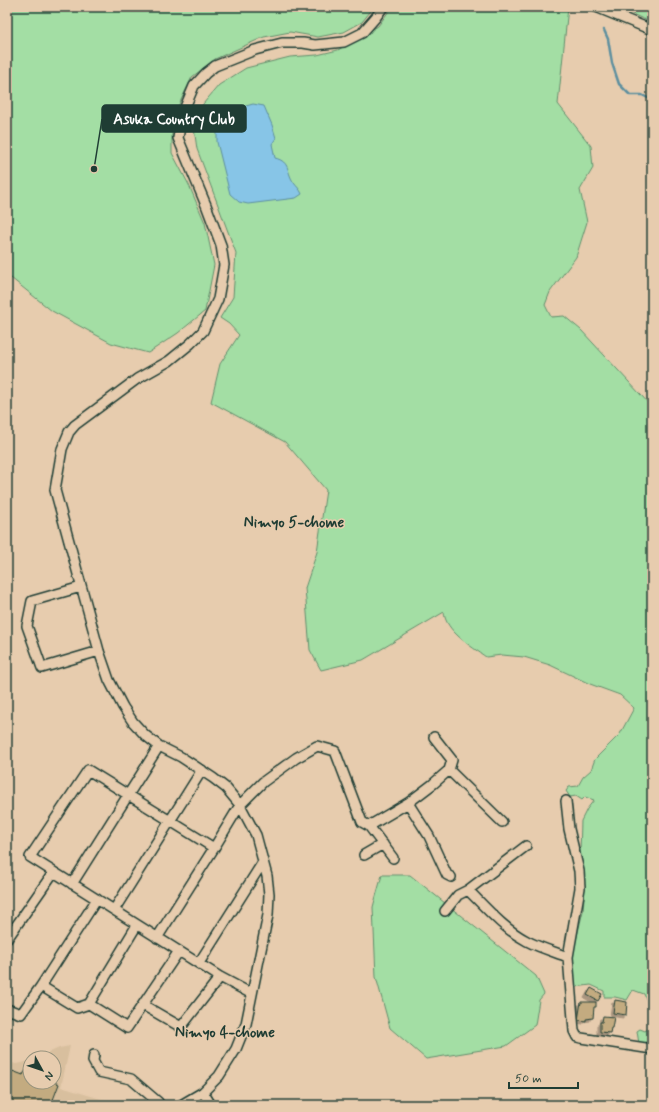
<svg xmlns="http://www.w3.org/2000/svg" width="659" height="1112" viewBox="0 0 659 1112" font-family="Mynerve,sans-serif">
  <defs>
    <filter id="shadow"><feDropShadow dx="-3" dy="3" stdDeviation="0" flood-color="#0004"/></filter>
  </defs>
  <rect width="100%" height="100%" fill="#e7ccae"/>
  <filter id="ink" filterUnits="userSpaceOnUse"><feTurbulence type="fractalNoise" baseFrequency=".025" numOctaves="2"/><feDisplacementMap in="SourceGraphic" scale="8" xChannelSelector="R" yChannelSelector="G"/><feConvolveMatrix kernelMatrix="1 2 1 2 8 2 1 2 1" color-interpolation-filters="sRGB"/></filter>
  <g filter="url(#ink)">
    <!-- built -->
    <path fill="#d8bf9e" d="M70,1046l-9,41 60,18h-114v-43l9,2 14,-3v21h24v-24h-17l22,-10z"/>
    <!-- green -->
    <path fill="#a3dea4" stroke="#618e6c" d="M7,7h367l-12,15 -18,10 -26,5 -28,-5 -26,5 -49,22 -23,18 -20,42v34l17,32 16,38 9,42 -9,46 -27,22 -30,20 -37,-10 -59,-32 -41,-33 -4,2z
      M392,7h176l-10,97 33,42 2,22 -13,22 7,32 -11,35 -26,35 -5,13 6,12 13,-1 17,14 71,77v605l-5,-6v-5l-3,-7 -11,-4 -6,10 -12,-3h-11v-6l-13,-6 -16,2 -3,-30 11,-46 2,-26 -5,-29 1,-35 6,-12 7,-9 -9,-3 -3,3 -6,-4 -6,1 -4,-6 3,-4 9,-1 5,-9 8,-7 4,-11 25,-25 14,-26 -14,-13 -30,-11 -40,-19 -26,-8 -22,-2 -16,2c-14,-10 -41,-26 -42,-45l-81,48 -42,10 -11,-20 -5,-62 12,-36 9,-62 -41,-48 -74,-40 9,-38 19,-29 -10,-11 -9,-6 13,-21 3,-44 -39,-104 -3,-21 9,-24 16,-19 27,-17 44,-11 27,-2 21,-5 40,-24z
      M617,7h35v16z
      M382,875h28l126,101 8,18 -5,6 -4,25 -29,21 -80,13 -36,-31 -14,-51 -3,-70z
      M652,1025v21l-13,-2 -2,-13 3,-2 5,2 6,-4z"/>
    <!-- water -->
    <path fill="#87c5e7" stroke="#5d8f9f" d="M253,104l11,2 8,19 4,13 -4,6 3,14c16,4 11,14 19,25 3,4 6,6 8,11l-6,4 -48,6 -9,-2 -9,-8 -13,-52v-18l10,-11 5,-3z"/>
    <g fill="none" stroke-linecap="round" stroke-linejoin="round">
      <!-- stream -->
      <path stroke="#5d8f9f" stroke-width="2.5" d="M604,30l4,9 4,24 7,21 11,11h12l10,5"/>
    </g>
    <!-- building -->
    <path fill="#c3ab80" stroke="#1f3d34" filter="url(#shadow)" d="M591,988l11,6 -4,7 -11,-6z
      M615,1000l12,2 -1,13 -13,-2z
      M581,1002h15v5h-2l-1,11 -7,1v2l-8,-1z
      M603,1016l11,1 -2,11h-1l-1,5 -10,-1v-10h2z
      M7,1069l16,6 3,-5 4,2v10h24l5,2 -8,21h-44z"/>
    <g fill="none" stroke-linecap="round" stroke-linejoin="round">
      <defs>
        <path id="minor" d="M596,7l56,23
          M81,587l-49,14 -5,25 15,42 57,-17
          M434,737l18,23 -3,10
          M566,801l3,28 10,42 1,17 -12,69
          M408,803l21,33 18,39 4,2
          M214,848l-126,-78 -58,87 190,120 32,17
          M364,855l19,-11
          M393,858l-24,-32 39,-23 25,-19 16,-14 53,52
          M72,884l87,-138
          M468,890c19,19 36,39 59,51 13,7 28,11 41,16l6,74 3,6 4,1 71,11
          M114,910l88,-140
          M445,911l13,-16 10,-5 58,-44
          M157,938l57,-90 26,-43 23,-23 33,-24 21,-12 18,5 27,71 7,4
          M7,939l46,-66
          M199,963l64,-101
          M41,986l56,-87
          M89,1004l48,-79
          M143,1005l38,22 39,-50
          M7,1009l14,5 20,-28 36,22 12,-4 38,24 52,-77
          M94,1055l-1,6 6,11 32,7 27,23 2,3
          M203,1092l8,13
          M181,1105l22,-13 16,-16 17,-27 10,-25 22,-109 1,-21 -2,-18 -11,-41 -16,-30 -14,-17 -13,-10 -32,-21 -22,-11 -14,-11 -12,-13 -10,-15 -14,-27 -10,-29 -44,-161 7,-41 7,-17 6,-7 62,-46 32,-18 21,-17 13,-13 15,-32 6,-34 -3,-20 -15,-40 -28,-67 3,-17 5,-16 8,-19 12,-13 9,-7 40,-16 27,-7h21l12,2 29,-3 18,-9 14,-16 7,-10"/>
      </defs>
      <!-- minor casing -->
      <use href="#minor" stroke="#1f3d34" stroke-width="12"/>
      <!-- minor -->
      <use href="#minor" stroke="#e7ccae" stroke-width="9"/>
    </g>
  </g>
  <g text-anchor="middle" stroke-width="3" stroke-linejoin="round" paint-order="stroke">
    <!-- neighbourhood labels -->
    <g font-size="15" font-weight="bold" fill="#1f3d34" stroke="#e7ccae">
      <text x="294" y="527">Nimyo 5-chome</text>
      <text x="225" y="1037">Nimyo 4-chome</text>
    </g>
  </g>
  <!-- callouts -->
  <path fill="none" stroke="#1f3d34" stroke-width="1.5" d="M94 169L102 119"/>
  <circle fill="#1f3d34" stroke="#e7ccae" stroke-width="1.5" cx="94" cy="169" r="4"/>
  <rect fill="#1f3d34" stroke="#1f3d34" stroke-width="1.5" x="102" y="105" width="144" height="27" rx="4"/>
  <g font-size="15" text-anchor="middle" font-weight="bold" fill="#fff">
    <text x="174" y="124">Asuka Country Club</text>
  </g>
  <!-- margin -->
  <rect width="659" height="1112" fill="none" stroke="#e7ccae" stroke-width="24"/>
  <rect x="12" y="12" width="635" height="1088" fill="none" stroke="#1f3d34" stroke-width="1.5" filter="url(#ink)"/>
  <!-- north arrow -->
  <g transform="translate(42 1070) rotate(130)"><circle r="19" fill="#e7ccae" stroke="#97937d"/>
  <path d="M0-3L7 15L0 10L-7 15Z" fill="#1f3d34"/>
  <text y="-6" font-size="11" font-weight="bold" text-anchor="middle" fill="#1f3d34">N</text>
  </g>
  <!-- scale -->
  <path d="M509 1082v6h69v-6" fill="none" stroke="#1f3d34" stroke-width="2"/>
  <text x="515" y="1082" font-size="12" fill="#1f3d34" stroke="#e7ccae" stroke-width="3" paint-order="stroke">50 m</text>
</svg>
